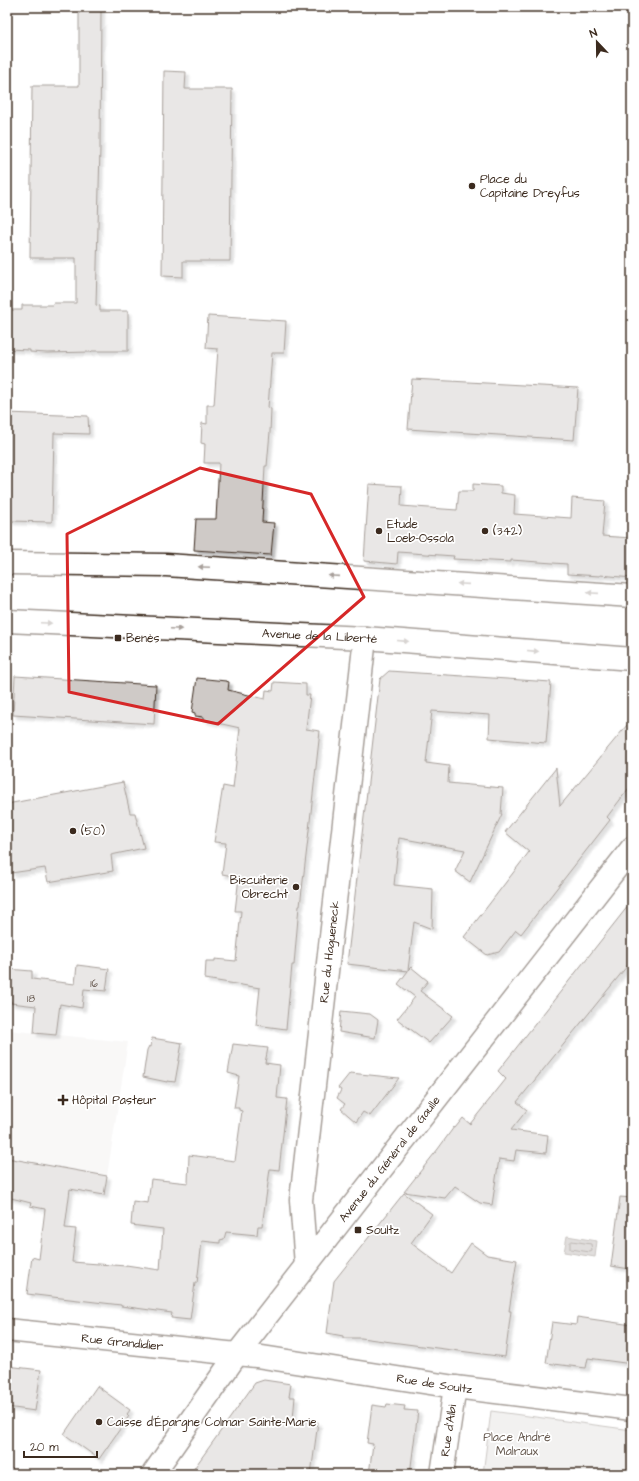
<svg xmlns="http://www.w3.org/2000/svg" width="639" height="1481" viewBox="0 0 639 1481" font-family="'Architects Daughter',sans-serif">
  <defs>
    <filter id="shadow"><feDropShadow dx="3.5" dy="3.5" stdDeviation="1" flood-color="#0004"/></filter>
  </defs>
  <rect width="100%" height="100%" fill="#fff"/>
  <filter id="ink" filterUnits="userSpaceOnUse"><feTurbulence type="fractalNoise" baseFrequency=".025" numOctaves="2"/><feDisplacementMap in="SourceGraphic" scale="8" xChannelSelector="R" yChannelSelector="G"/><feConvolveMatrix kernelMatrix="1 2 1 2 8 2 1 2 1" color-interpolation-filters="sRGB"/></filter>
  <g filter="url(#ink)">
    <!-- built -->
    <path fill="#f1efee" d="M7,1030l121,12 -21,134 -100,-18z"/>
    <!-- green -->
    <path fill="#e2e0de" stroke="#8e857e" d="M491,1411l141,19v44h-149z"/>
    <!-- water -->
    <path fill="#bcb6b3" stroke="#887e77" d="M567,1236l30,5 -2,16 -31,-5z"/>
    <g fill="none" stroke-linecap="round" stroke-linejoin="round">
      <!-- shore -->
      <path stroke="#6f625a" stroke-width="1" d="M572,1241l19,3 1,7 -2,1 -20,-3v-6z"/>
    </g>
    <!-- building -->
    <path fill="#cfcac7" stroke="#3b2a1e" filter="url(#shadow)" d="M79,7h22l-1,141 -4,157 4,1v5h28v40h-36l-1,1 -44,1 -17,-1v-2l-23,-1v-39h15v-5h31v-2h23v-45h-46l2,-172h47z
      M164,71l22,1 -1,17h47l-2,172h-47v16l-21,-1z
      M208,316l78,5 -2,32h-12l-4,55 3,1 -1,23 -3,34h-2l-3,56 12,1 -3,32 -77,-5 2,-31h20l3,-56h-15l1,-19 -4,-1 1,-20 5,1v-19h7l4,-56 -12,-1z
      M412,379l166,9 -4,52 -166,-11z
      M7,413l81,3 1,18 -35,-1 -2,89 -42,-1 -1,-90h-2z
      M369,484l33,2 -1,20 56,4 2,-19h14v-7l28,2v7l14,2 -1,19 57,4 1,-20 33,3 -3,35 30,2v40l-32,-3v1l-33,-2v-10l-56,-4v2l-58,-3 1,-3 -56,-4 -1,12 -33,-3z
      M389,671l162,11 -5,61 -57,-5 1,-23 -58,-4 -6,52 23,3 -1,17 55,5 -2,26h1l-32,68 -15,-11 10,-21 -66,-12 -5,47 39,4 -1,40 -18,-7 -6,48 3,-3 17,14 -8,10 33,25 -24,27 -32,-24 18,-22 -17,-13 10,-13 -61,-7 33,-285z
      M15,676l141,9 -2,39 -141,-9z
      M197,678l29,3 3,1 -1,8 37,9 1,-9 7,1 1,-9 32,2v11h4l-4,34 14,2 -12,108 -8,67h-1l-5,59h-2l-6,64 -30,-4 4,-37 -55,-9 1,-18h9v-2l21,2 5,-50h-6l4,-34 -17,-3 4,-31 -12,-1 9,-56 10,2 7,-60 -36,-8v-3l-9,-1v-3l-3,-1z
      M632,719v65l-25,33 3,3 -89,114 -5,-4 -17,22 -12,3 -23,-18 65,-85 -24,-20 51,-64 4,38z
      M123,782l7,31h5l9,35 -33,7 2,16 -65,11 -3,-14 -34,5 -4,-24v-45z
      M632,901v59l-115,142 10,8 -16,20 37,5 -2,18 -30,-3 -2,11 -15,-2 -7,46 -12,-2 -25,-17 -10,12 -41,-6 34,-43 16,-22 1,1 8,-10 7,6 36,-45 -8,-8z
      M77,965l32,4 -3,22 -22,-2 -2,19 -22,-4 -4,31 -22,-2 2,-27 -25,-3v-2l-4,-1v-31l25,2v8l43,5z
      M341,1011l29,3 8,6 -3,18 -36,-6z
      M152,1038l30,5 -7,39 -8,-1v1l-24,-5 4,-27 2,-4 2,1z
      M233,1044l35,4 -3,15 15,2 -3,33 10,1 -8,71 -9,-1 -8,57h-4l-1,9 -31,-3 -2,7 -4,1v3l-18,-2 -5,42h-2l-5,37 -19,-2 1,-5 -51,-7v-1l-94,-11 5,-37 7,2 6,-50 -15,-3 1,-3 -24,-6v-39l100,18 -3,19 -34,-6 -5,39 11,1 -4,33 54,4v-1l34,5 3,-41 -32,-4 2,-24 15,2 3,-24 37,4 1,-28 46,6 7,-50 -3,-1v-2h-5l5,-32 -11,-3z
      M350,1073l49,5 -29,38 -7,-4 -7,10 -15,-13 4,-5 -8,-6 4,-8 -3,-2z
      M404,1193l28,21 -21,29 40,30 20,-30 16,12 30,5 -8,51h2l-6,46 -144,-19h-18v-2l-16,-3 7,-52z
      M620,1197l12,1v59l-2,12 -19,-3z
      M577,1317l55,8v39l-44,-6 -2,10 -40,-5 6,-41 24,3z
      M7,1366l34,4 -6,41 -28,-4z
      M264,1380l27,4 -2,13h6l-2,22 25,3 -7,52h-121l65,-91z
      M97,1386l33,24 -3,4 2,2 -30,43 -35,-25z
      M387,1404l18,2 -1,4 14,1 -8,63h-41l4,-30 -6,-1 5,-38 14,2z"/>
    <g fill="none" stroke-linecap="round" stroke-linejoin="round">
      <defs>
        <g id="street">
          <path id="s1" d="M306,1265l-5,-65 64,-562"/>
          <path id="s2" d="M7,1330l249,26 199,31 177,22"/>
          <path id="s3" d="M442,1474l13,-87"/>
        </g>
        <g id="secondary">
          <path d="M7,563l159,2 466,31"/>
          <path id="s4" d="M7,621l358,17 267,21"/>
          <path id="s5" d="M153,1474l84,-120 395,-506"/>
        </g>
      </defs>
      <!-- street casing -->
      <use href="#street" stroke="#3b2a1e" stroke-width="25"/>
      <!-- secondary casing -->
      <use href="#secondary" stroke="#3b2a1e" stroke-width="25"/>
      <!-- street -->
      <use href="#street" stroke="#fff" stroke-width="22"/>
      <!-- secondary -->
      <use href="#secondary" stroke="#fff" stroke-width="22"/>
    </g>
    <!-- one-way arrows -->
    <defs><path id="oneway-solid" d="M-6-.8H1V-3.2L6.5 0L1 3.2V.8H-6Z"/></defs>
    <g fill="#a79f9a">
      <use href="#oneway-solid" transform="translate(204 567) rotate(-177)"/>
      <use href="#oneway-solid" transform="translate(334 576) rotate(-176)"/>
      <use href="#oneway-solid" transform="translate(463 584) rotate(-176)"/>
      <use href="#oneway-solid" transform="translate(593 593) rotate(-176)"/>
      <use href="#oneway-solid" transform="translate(46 623) rotate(3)"/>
      <use href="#oneway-solid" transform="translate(176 629) rotate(3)"/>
      <use href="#oneway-solid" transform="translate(403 641) rotate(5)"/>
      <use href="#oneway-solid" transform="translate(533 651) rotate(5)"/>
    </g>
  </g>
  <!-- marked area -->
  <path d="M0 0H639V1481H0ZM200,468l111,26 53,103 -146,127 -149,-32 -2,-158z" fill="#fff" fill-opacity=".55" fill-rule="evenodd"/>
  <path fill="none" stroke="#d62828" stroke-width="3" stroke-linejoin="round" d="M200,468l111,26 53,103 -146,127 -149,-32 -2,-158z"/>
  <!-- markers -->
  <g fill="#3b2a1e" stroke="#fff" stroke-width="1.5">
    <circle cx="472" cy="186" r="4"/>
    <circle cx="379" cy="531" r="4"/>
    <circle cx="485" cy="531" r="4"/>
    <rect x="114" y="634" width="8" height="8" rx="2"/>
    <circle cx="73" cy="831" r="4"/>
    <circle cx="296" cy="887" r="4"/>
    <path d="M61 1094h4v4h4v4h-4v4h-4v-4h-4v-4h4z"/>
    <rect x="354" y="1226" width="8" height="8" rx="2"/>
    <circle cx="99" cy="1422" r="4"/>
  </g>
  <g text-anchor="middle" stroke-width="3.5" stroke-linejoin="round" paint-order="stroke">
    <!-- number labels -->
    <g font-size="10" fill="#605248">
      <text x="94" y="987">16</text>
      <text x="31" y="1002">18</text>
    </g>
    <!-- poi labels -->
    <g font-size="12" fill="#3b2a1e" stroke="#fff" text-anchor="start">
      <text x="480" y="183">Place du<tspan x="480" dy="14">Capitaine Dreyfus</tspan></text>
      <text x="387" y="528">Etude<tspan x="387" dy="14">Loeb-Ossola</tspan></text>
      <text x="493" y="535">(342)</text>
      <text x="126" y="642">Benès</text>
      <text x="81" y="835">(50)</text>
      <text x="288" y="884" text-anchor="end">Biscuiterie<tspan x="288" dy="14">Obrecht</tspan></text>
      <text x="72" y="1104">Hôpital Pasteur</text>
      <text x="366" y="1234">Soultz</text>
      <text x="107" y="1426">Caisse d'Épargne Colmar Sainte-Marie</text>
    </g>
    <!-- street labels -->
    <g font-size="12" fill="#3b2a1e" stroke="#fff">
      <text dy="4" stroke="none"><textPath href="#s4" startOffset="313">Avenue de la Liberté</textPath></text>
      <text dy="4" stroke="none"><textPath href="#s1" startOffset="315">Rue du Hagueneck</textPath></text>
      <text dy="4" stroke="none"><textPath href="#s5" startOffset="394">Avenue du Général de Gaulle</textPath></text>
      <text dy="4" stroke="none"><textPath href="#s2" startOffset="116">Rue Grandidier</textPath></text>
      <text dy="4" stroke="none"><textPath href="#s2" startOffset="431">Rue de Soultz</textPath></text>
      <text dy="4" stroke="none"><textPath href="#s3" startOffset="44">Rue d'Albi</textPath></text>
    </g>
    <!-- park labels -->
    <g font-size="12" fill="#65584e" stroke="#fff">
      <text x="517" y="1441">Place André<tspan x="517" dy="14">Malraux</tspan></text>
    </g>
  </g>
  <!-- margin -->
  <rect width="639" height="1481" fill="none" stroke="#fff" stroke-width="24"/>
  <rect x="12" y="12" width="615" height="1457" fill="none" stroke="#3b2a1e" stroke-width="1.5" filter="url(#ink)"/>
  <!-- north arrow -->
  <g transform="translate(597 42) rotate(338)" stroke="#ffffff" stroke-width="3" paint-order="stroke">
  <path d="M0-3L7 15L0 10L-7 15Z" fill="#3b2a1e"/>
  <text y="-6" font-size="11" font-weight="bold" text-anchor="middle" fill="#3b2a1e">N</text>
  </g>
  <!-- scale -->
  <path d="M24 1451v6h73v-6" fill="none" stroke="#3b2a1e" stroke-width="2"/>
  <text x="30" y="1451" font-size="12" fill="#3b2a1e" stroke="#ffffff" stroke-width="3" paint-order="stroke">20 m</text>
</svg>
